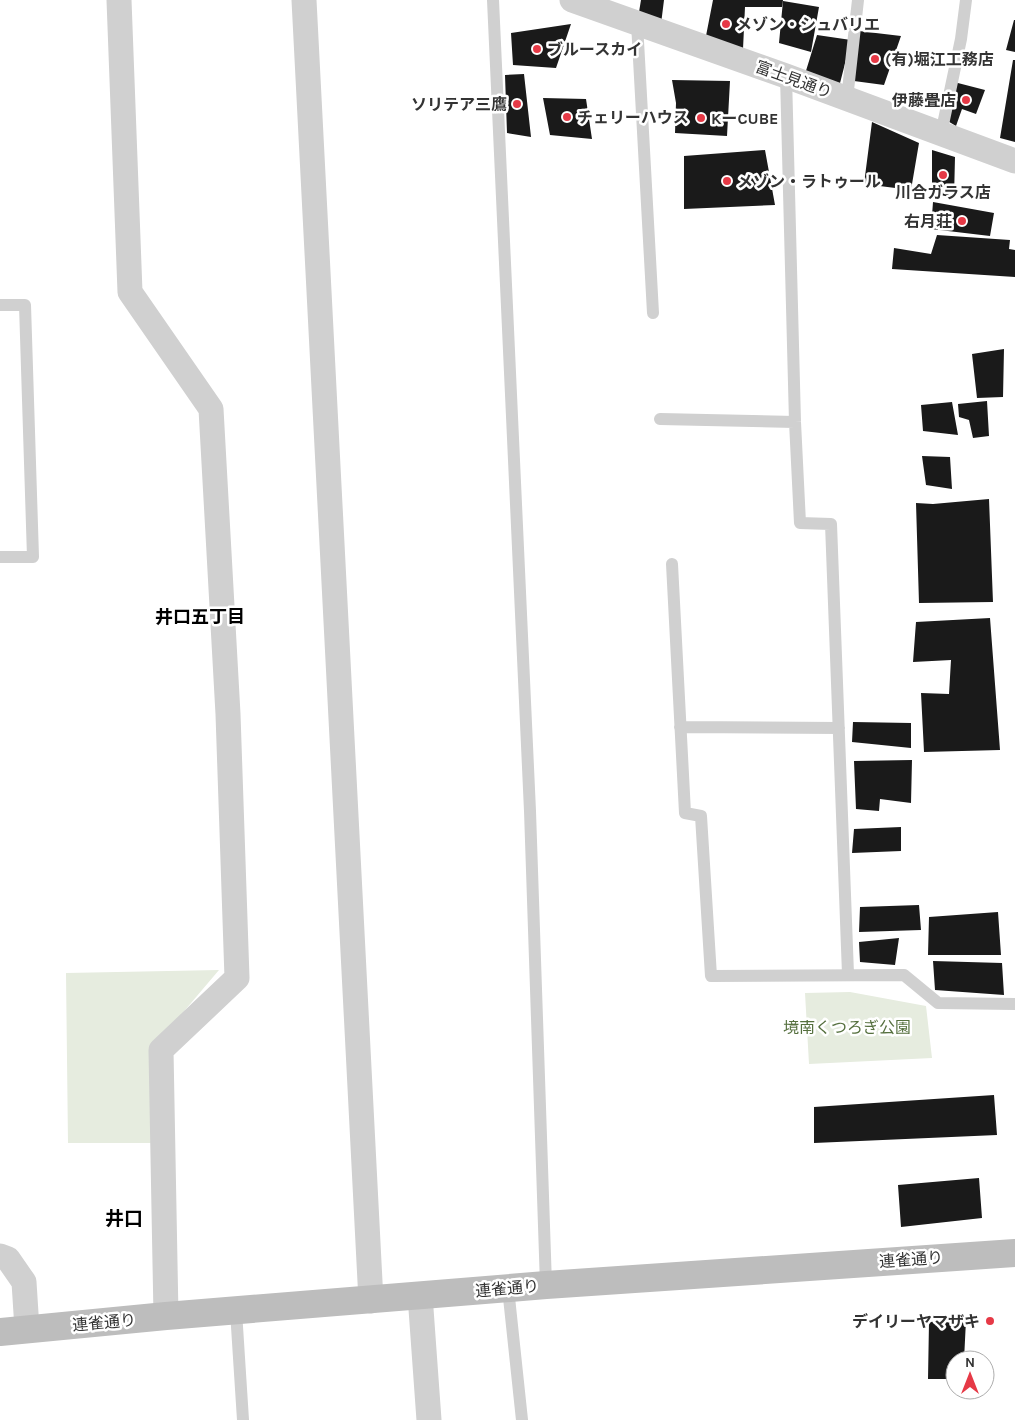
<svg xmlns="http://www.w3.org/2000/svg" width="1015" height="1420" viewBox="0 0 1015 1420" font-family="Karla,'Noto Sans JP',sans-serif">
  <rect width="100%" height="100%" fill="#fff"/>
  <!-- green -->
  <path fill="#e6ecdf" d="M219,970l-67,79 2,94h-86l-2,-170z
    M850,992l76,14 6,52 -123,6 -4,-71z"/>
  <!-- building -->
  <path fill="#1a1a1a" d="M641,0h23l-3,24 -23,-6z
    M713,0h70l-1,7h-37l-2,42 -38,-8z
    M783,1l36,6 -8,45 -32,-9z
    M1014,20h1v32l-9,-2z
    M571,24l-15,44 -43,-3 -2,-32z
    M859,31l42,5 -17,49 -30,-4z
    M817,35l34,5 -12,47 -34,-13z
    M1013,60h2v82l-15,-4z
    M524,74l7,63 -24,-4 -2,-58z
    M672,80l58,1 -3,55 -52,-3 1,-30z
    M954,82l31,8 -9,24 -14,-5 -6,17 -10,-6z
    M543,98l43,1 6,40 -42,-4z
    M872,122l47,21 -8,47 -47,-6z
    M765,150l10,55 -91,4v-53z
    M932,150l23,7 -1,41 -22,-5z
    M933,202l61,11 -4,23 -59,-7z
    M937,235l73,5 -1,9 6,1v27l-123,-8 2,-21 37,6z
    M1004,349l-1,48 -26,1 -5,-44z
    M987,401l2,35 -16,2 -4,-18 -10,-3 -1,-13z
    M952,402l6,33 -35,-4 -2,-26z
    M922,456l28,1 2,32 -26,-4z
    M989,499l4,103 -74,1 -3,-100 17,1z
    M990,618l10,132 -76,2 -3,-59 28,1 2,-34 -38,2 3,-40z
    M853,722l58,1v25l-59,-6z
    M912,760l-1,43 -31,-4 -1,12 -23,-2 -2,-48z
    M901,827v24l-49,2 2,-24z
    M919,905l2,25 -62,2 1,-25z
    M998,912l3,43h-73l1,-38z
    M899,938l-4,27 -35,-3 -1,-20z
    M933,961l69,2 2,32 -69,-5z
    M994,1095l3,40 -183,8v-36z
    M979,1178l3,40 -81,9 -3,-42z
    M966,1320l-2,40h-9v19h-27l1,-57z"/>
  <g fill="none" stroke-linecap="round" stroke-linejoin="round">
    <!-- service -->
    <path stroke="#d0d0d0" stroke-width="12" d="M493,0l37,811 16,474
      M637,23l16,290
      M786,76l9,346 5,101 31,1 17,450
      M847,99l11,-99
      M941,134l20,-95 5,-39
      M0,305h25l8,252h-33
      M660,419l135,3
      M672,564l13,249 16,3 10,160 193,-1 34,28 77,1
      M680,727l159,1
      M508,1288l14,132
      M236,1311l7,109"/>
    <!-- minor -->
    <path stroke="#d0d0d0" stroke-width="25" d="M119,0l11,292 81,117 17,305 9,264 -76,72 5,266
      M304,0l67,1301
      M572,0l214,76 229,85
      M0,1256l8,3 16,23 3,47
      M420,1295l9,125"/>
    <!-- secondary -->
    <path stroke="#bdbdbd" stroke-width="28" d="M0,1332l166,-16 380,-31 469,-32"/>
  </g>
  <!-- markers -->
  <g fill="#e63946" stroke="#fff" stroke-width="2">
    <circle cx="726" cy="24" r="5"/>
    <circle cx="537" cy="49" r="5"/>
    <circle cx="875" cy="59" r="5"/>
    <circle cx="966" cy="100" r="5"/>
    <circle cx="517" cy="104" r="5"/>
    <circle cx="567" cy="117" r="5"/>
    <circle cx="701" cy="118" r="5"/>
    <circle cx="943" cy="175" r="5"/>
    <circle cx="727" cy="181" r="5"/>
    <circle cx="962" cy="221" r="5"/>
    <circle cx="990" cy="1321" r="5"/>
  </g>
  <g text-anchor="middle" stroke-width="5" stroke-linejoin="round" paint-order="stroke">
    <!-- poi labels -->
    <g font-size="16" font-weight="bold" fill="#333" stroke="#fff" text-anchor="start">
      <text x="736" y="30">メゾン・シュバリエ</text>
      <text x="547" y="55">ブルースカイ</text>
      <text x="885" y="65">(有)堀江工務店</text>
      <text x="956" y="106" text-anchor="end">伊藤畳店</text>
      <text x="507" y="110" text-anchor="end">ソリテア三鷹</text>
      <text x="577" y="123">チェリーハウス</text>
      <text x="711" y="124">KーCUBE</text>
      <text x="737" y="187">メゾン・ラトゥール</text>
      <text x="943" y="198" text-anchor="middle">川合ガラス店</text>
      <text x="952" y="227" text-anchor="end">右月荘</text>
      <text x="980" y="1327" text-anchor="end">デイリーヤマザキ</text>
    </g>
    <!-- street labels -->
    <g font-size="16" fill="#333" stroke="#fff">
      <text transform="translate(794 79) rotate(20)" y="6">富士見通り</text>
      <text transform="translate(911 1259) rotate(-4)" y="6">連雀通り</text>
      <text transform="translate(507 1288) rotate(-5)" y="6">連雀通り</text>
      <text transform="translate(104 1322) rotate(-5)" y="6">連雀通り</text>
    </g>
    <!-- park labels -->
    <g font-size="16" fill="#56703f" stroke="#fff">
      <text x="847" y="1033">境南くつろぎ公園</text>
    </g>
    <!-- neighbourhood labels -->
    <g font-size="18" font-weight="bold" fill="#000" stroke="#fff">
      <text x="200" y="623">井口五丁目</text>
    </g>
    <!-- quarter labels -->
    <g font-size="19" font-weight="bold" fill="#000" stroke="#fff">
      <text x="124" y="1225">井口</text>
    </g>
  </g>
  <!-- north arrow -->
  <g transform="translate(970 1375)"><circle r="24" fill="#ffffff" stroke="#adadad"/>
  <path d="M0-4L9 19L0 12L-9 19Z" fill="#e63946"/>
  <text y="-8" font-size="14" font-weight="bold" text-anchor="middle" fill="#333333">N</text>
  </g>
</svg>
